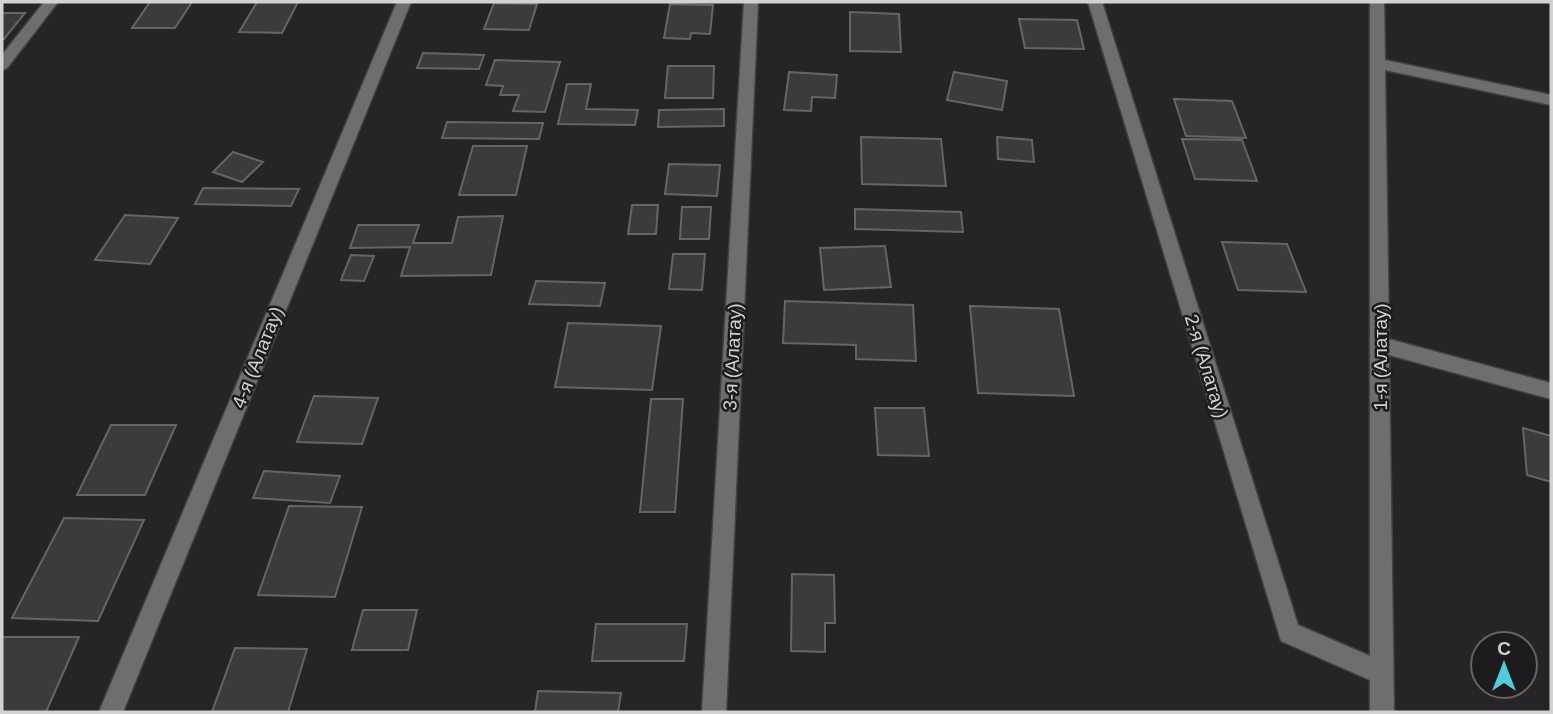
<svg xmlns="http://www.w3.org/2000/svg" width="1553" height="714" viewBox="0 0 1553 714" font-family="Helvetica,sans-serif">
  <rect width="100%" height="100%" fill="#272428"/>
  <!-- building -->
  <path fill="#3d3a3e" stroke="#676468" stroke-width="2" d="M150,2h42l-17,26h-43z
    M257,2h41l-16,31 -43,-1z
    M494,3l43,1 -8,26 -45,-1z
    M670,4l43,1 -3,29 -19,-1 -1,6 -26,-1z
    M850,12l49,2 2,38 -51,-1z
    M2,13h23l-21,26h-2z
    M1019,19l58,1 7,29 -59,-1z
    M423,53l61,2 -5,14 -62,-1z
    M495,60l65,2 -15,50 -32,-1 6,-16h-19l3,-9 -17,-1z
    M668,66h46l-1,32h-48z
    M789,72l48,3 -2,23 -23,-1 -1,14 -27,-1z
    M954,72l53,9 -5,29 -55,-10z
    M567,84h24l-5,25 52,1 -3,15 -77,-1z
    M1174,99l58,2 14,37 -60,-2z
    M724,109v17l-66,1 1,-17z
    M447,122l96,1 -4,16 -97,-1z
    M861,137l80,2 5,47 -84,-2z
    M997,137l35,3 2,22 -36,-3z
    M1182,139l60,1 15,41 -62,-2z
    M473,146h54l-11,49h-57z
    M233,152l30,10 -21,20 -29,-10z
    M669,164l51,1 -3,31 -52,-2z
    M203,188l96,1 -8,17 -96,-2z
    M632,205h26l-2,29h-28z
    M682,207h29l-2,32h-29z
    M855,209l106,3 2,20 -108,-3z
    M125,215l53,3 -28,46 -55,-4z
    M503,216l-12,59 -90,1 9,-29 -60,1 8,-23h61l-6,18h39l6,-26z
    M1222,242l65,2 19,48 -68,-2z
    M885,246l6,41 -67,3 -4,-42z
    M673,254h32l-3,36 -33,-1z
    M351,255l23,1 -10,25 -23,-1z
    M536,281l69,2 -5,23 -71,-2z
    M785,301l128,4 3,56 -60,-2v-14l-73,-2z
    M970,306l89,3 15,87 -96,-3z
    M568,323l93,3 -9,64 -97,-3z
    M314,396l64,2 -16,46 -65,-2z
    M651,399h32l-8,113h-35z
    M875,408h49l5,48 -51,-1z
    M111,425h65l-31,70h-68z
    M1523,428l28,8v46l-24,-7z
    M264,471l76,5 -10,27 -77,-5z
    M289,506l73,1 -27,90 -77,-2z
    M64,518l80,2 -46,101 -86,-3z
    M792,574l42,1 1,48h-10v29l-34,-1z
    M363,610h54l-9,40h-56z
    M596,624h91l-3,37h-92z
    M2,637h77l-33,75h-44z
    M235,648l72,1 -19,63h-76z
    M538,691l83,2 -3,19h-83z"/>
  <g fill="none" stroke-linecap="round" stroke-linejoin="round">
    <defs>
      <path id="minor" d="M44,2h14l-51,66 -5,2v-15z
        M397,2h14l-288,710h-24z
        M744,2h14l-32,710h-24z
        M1088,2h14l196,623 72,31v-654h14l1,58 166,35v10l-166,-35 4,269 162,44v16l-162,-44 5,357h-24v-32l-89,-39z"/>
    </defs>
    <!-- minor casing -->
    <use href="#minor" stroke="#434143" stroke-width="3"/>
    <!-- minor -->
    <use href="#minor" fill="#706d71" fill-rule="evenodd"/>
  </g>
  <g text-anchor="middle" stroke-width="5" stroke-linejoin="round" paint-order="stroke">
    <!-- street labels -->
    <g font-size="19" fill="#d3d1d3" stroke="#1e1b1e">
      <text transform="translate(257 357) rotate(-68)" y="7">4-я (Алатау)</text>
      <text transform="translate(732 357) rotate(-87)" y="7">3-я (Алатау)</text>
      <text transform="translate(1380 357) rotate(-90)" y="7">1-я (Алатау)</text>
      <text transform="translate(1207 366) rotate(73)" y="7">2-я (Алатау)</text>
    </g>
  </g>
  <!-- border -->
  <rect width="1553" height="714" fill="none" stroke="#d3d1d3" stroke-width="7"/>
  <!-- north arrow -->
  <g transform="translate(1504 665)"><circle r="33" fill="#1e1b1e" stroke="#666466" stroke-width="2"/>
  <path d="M0-5L12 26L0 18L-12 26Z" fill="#52cbda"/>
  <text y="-10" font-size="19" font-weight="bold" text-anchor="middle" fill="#d3d1d3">С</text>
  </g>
</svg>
